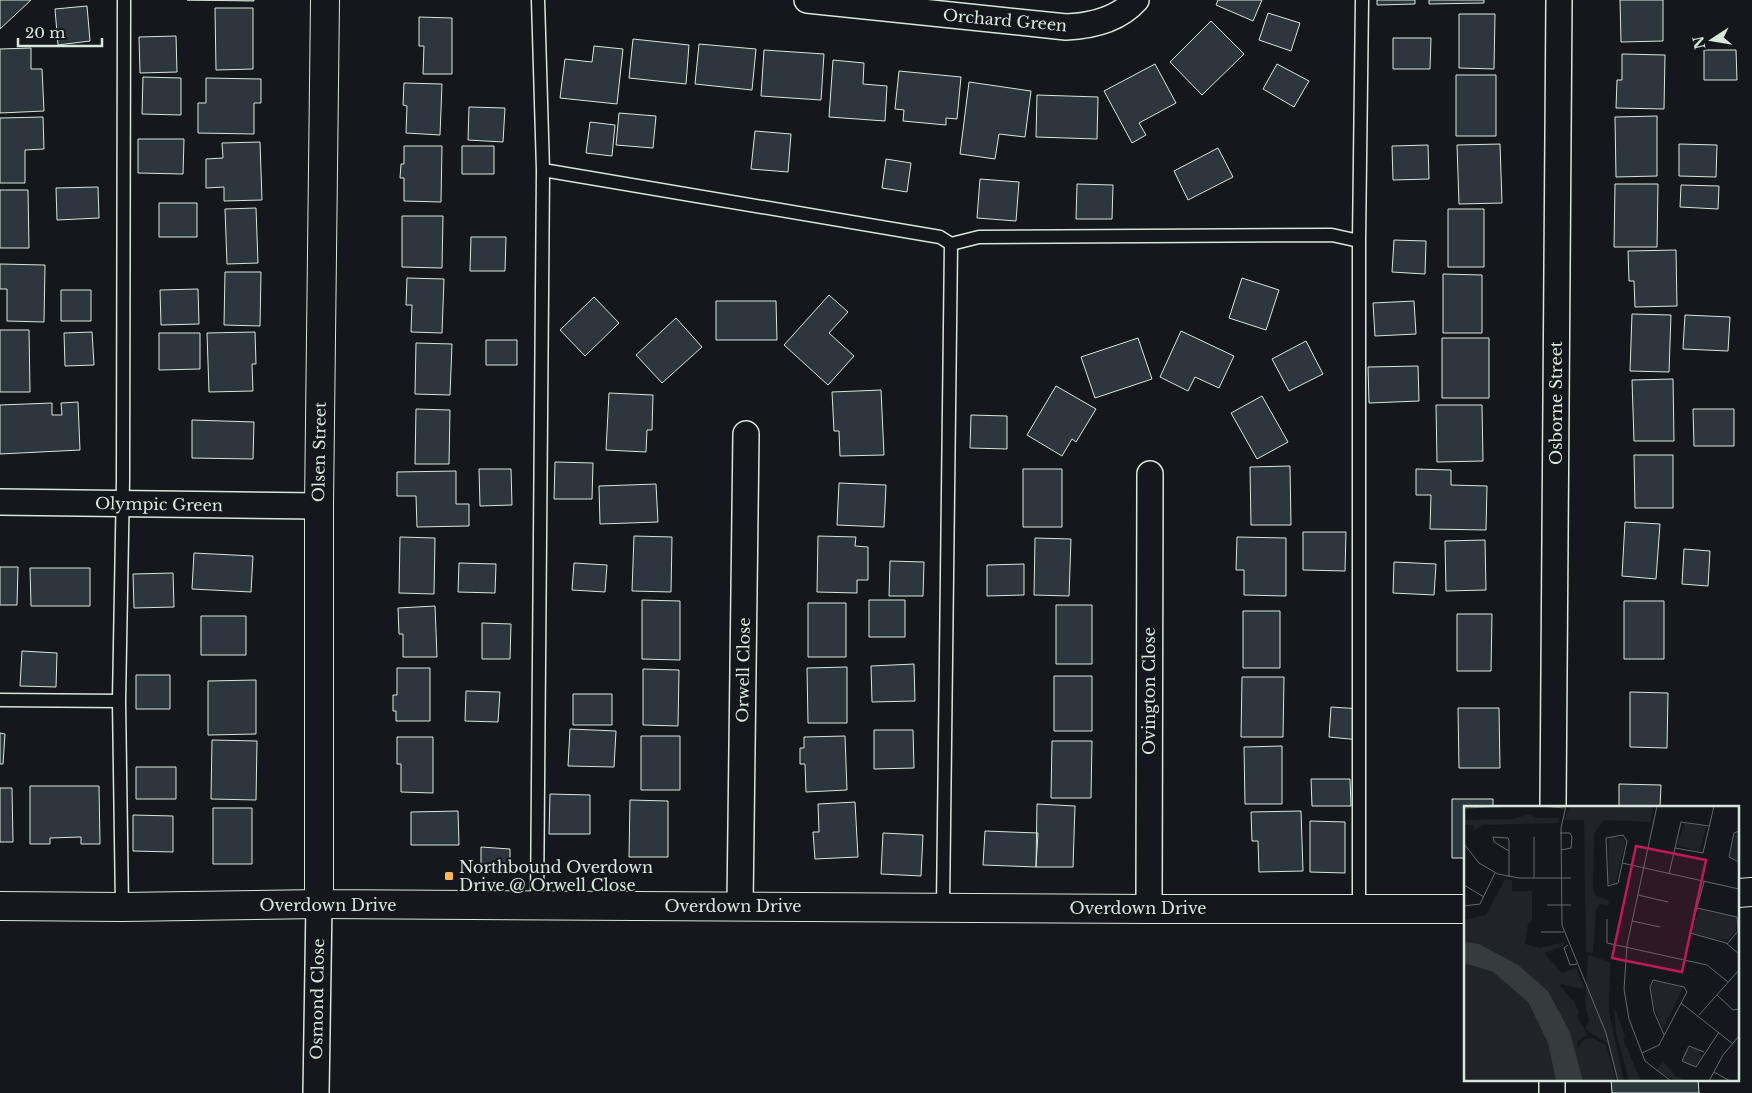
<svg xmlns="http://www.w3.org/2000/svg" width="1752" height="1093" viewBox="0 0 1752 1093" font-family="'Libre Baskerville',serif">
  <rect width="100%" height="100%" fill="#14181c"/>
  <!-- building -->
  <path fill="#2c363c" stroke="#d8e6dc" d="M0,0h31l-31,29z
    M187,0h67v1z
    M1218,0h44l-9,21 -37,-16z
    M1377,0h38v4l-38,1z
    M1429,0h55v3l-55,1z
    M1620,0h43v41l-42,1z
    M87,6l3,35 -32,4 -3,-36z
    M215,8h38v61l-37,1z
    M1268,13l32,10 -9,28 -32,-11z
    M1459,14h36l-1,55 -35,-1z
    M419,17l33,1v56h-29l1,-28h-5z
    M1211,21l33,33 -42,41 -32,-33z
    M176,36l1,36 -37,1 -1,-36z
    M1393,38h38l-1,31h-37z
    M633,39l56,6 -3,39 -57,-6z
    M699,44l57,5 -4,41 -57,-6z
    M594,46l29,3 -6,55 -57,-6 5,-39 27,3z
    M31,48v21h11l2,42 -44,2v-64z
    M764,50l60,4 -3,46 -60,-4z
    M1704,50h32l1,30h-33z
    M1622,54l43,1 -1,54 -48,-1 1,-28h5z
    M833,60l31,3 -1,21 24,2 -2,35 -56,-4z
    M1155,64l21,39 -37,20 7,12 -14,8 -28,-52z
    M1277,64l32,17 -15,26 -31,-18z
    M899,71l62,6 -4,42 -11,-1v7l-43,-4 1,-11 -9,-1z
    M1456,75h40v61h-40z
    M143,77l38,1v37l-39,-1z
    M206,78l55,1v24h-7v31l-56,-1v-30h8z
    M969,82l62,9 -6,46 -26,-3 -4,25 -35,-5z
    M404,83l38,1 -2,51 -34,-2 1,-27 -4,-1z
    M1037,95l61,2 -1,42 -61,-2z
    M469,107l36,1 -2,34 -35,-2z
    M619,113l37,3 -3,32 -37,-3z
    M1657,116v60l-41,1 -1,-60z
    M43,117l1,32 -19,1v33h-25v-65z
    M590,122l25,3 -3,31 -26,-3z
    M755,131l36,3 -3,38 -37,-3z
    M138,139h46l-1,35 -45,-1z
    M260,142l2,58 -38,1v-14l-18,1v-29l17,-1 -1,-15z
    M1500,144l2,59 -43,1 -2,-59z
    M1679,144l38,1 -1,32 -37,-1z
    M1428,145l1,34 -36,1 -1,-34z
    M404,146h38l-1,56 -37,-1v-23h-4l1,-14h3z
    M462,146h32v28h-32z
    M1218,148l15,29 -45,23 -14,-29z
    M886,159l25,4 -4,29 -25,-4z
    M980,179l39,3 -3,39 -39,-3z
    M1077,184l36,1 -1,34h-36z
    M1615,184h43l-1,63h-43z
    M1681,185l38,1 -1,23 -38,-2z
    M98,187l1,31 -42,2 -1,-32z
    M0,190h28l1,58h-29z
    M159,203h38v34h-38z
    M256,208l2,55 -31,1 -2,-55z
    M1448,209h36v58h-36z
    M402,216h41l-1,52 -40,-1z
    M471,237h35l-1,34h-35z
    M1394,240l32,1 -1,33 -33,-2z
    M1676,250l1,56 -42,1 -1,-26h-5l-1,-30z
    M0,264l45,1 -1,57 -37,-1v-32h-7z
    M225,272h36l-1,54 -36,-1z
    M1443,274l39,1v58h-39z
    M407,278l37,1 -2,54 -31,-1 1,-27h-6z
    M1242,278l37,12 -13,40 -37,-12z
    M198,289l1,35 -38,1 -1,-35z
    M61,290h30v31h-30z
    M829,295l19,17 -19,21 25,23 -26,29 -44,-40z
    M594,297l25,26 -34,33 -25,-26z
    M716,301h60l1,39h-61z
    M1414,301l2,33 -41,2 -2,-33z
    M1632,314l39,1 -2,57 -39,-1z
    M1685,315l45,2 -2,34 -45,-2z
    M676,318l26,29 -40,36 -26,-28z
    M0,330h29l1,62h-30z
    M1181,331l53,25 -15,32 -24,-11 -7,14 -28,-14z
    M92,332l2,33 -29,1 -1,-33z
    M255,332l1,32h-4l1,27 -44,1 -2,-59z
    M159,333h41v36l-41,1z
    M1138,338l14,41 -57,19 -14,-41z
    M1442,338h47v60h-47z
    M486,340h31v25h-31z
    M1306,341l17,33 -34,17 -17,-32z
    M416,343l36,1 -2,51 -35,-1z
    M1418,366l1,35 -50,2 -1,-36z
    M1673,379l1,62h-40l-2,-61z
    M1056,386l40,23 -20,33 -4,-3 -10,17 -35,-21z
    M881,390l3,65 -44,1 -1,-25h-5l-2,-39z
    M609,393l44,2 -1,35h-5l-1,22 -40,-2z
    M1262,396l26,46 -31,17 -26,-46z
    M78,402l2,48 -80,4v-49l52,-2v12h10l-1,-12z
    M1436,405h46l1,56 -46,1z
    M416,409l34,1 -1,54h-34z
    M1693,409h41v37h-40z
    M971,415l36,1v33l-37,-1z
    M192,420l62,2 -1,37 -61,-1z
    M1634,455h39v53h-38z
    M555,462l38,1 -1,36h-38z
    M1290,466l1,59h-40l-1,-58z
    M479,469h32l1,36 -32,1z
    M1023,469h39v58h-39z
    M1416,469l35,1v15l36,1 -1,44 -56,-1 1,-34h-15z
    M456,471v33h13v22l-52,1 -1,-31h-19v-24z
    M839,483l47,2 -2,42 -47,-2z
    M656,484l2,38 -58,2 -1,-38z
    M1625,522l35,2 -4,55 -34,-3z
    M1303,532h43l-1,39 -42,-1z
    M634,536l38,1 -1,55 -39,-1z
    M818,536l38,1 -1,9 13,1v33h-11v13l-40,-1z
    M400,537l35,1 -1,56 -35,-1z
    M1237,537l49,1v58l-42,-1v-25h-8z
    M1035,538l36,1 -2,57 -35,-1z
    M1485,540l1,50 -40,1 -1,-50z
    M1684,549l26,2 -2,35 -26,-2z
    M194,553l59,3 -2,36 -59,-3z
    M890,561l34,1 -1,34h-34z
    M1394,562l42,2 -2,31 -41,-2z
    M459,563l37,1 -1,29 -37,-1z
    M574,563l33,2 -2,27 -33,-2z
    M1024,564v31l-37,1v-31z
    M0,567h18l-1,38h-17z
    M30,568h60v38h-59z
    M173,573l1,34 -40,1 -1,-34z
    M642,600l38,1v59l-38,-1z
    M869,600h36v37h-36z
    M1624,601h40v58h-40z
    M808,603h38v54h-38z
    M1056,605h36v59h-36z
    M435,606l2,51h-34v-23h-4l-1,-26z
    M1243,611h37v57h-37z
    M1457,614h35l-1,57h-34z
    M201,616h45v39h-45z
    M482,623l29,1 -1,35h-28z
    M22,651l35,2 -1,34 -36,-1z
    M914,664l1,37 -43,1 -1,-36z
    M847,667v56h-39l-1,-55z
    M397,668h33v53h-34v-10h-3v-16h4z
    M643,669l36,1 -1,56 -35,-1z
    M136,675h34v34h-34z
    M1054,676h38v55h-38z
    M1242,677h42l-1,60h-42z
    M256,680v54l-48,1v-54z
    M466,691l34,1 -2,30 -33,-1z
    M1630,692l38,1 -1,55 -37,-1z
    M573,694h39v31h-39z
    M1331,707l31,2 -2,31 -31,-3z
    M1458,708h41l1,60h-41z
    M570,729l46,2 -2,36 -46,-1z
    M874,730h39l1,38 -40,1z
    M0,733l5,1 -2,30h-3z
    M641,736h39v54h-39z
    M845,736l2,54 -41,2 -1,-28h-5v-16h4v-11z
    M397,737h36v56l-32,-1v-28h-4z
    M212,740l45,1 -1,59 -45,-1z
    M1052,741h40l-1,57h-40z
    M1282,746v58h-37l-1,-57z
    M136,767h40v32h-40z
    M1311,779h39l1,27h-39z
    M1619,784l42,1 -1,22h-41z
    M30,786h69l1,58h-19v-7l-31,1v6h-20z
    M0,788h12l1,54h-13z
    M550,794l40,1v39h-41z
    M1452,799h41v8h-27v51h-14z
    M630,800l38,1v56h-39z
    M855,802l3,55 -43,2 -2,-27h6l-1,-28z
    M1037,804l38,2 -2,61h-37z
    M213,808h39v56h-39z
    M458,811l1,34h-48v-33z
    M1301,811l2,60 -44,1 -1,-31h-6l-1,-29z
    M133,815l40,1v36l-40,-1z
    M1310,821l35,1v51l-35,-1z
    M985,831l53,2 -2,34 -53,-2z
    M883,833l40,2 -2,41 -40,-2z
    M481,847l29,2v22l-29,-1z
    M1611,1079h87l1,14h-87z"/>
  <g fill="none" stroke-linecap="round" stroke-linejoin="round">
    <defs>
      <path id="lane" d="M543,170l397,67 11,7 28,-7 353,-2 27,6
        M0,700l119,1
        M537,906l6,-736 -5,-170
        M122,907l-3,-206 4,-221 1,-480
        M943,907l8,-663
        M1359,908v-667l3,-241"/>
      <path id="street" d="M807,0l259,27c26,-1 52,-7 70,-27
        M0,502l319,4
        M1553,807l6,-807
        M740,905l6,-471
        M1149,909l1,-435
        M316,1093l3,-189
        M1552,1093v-14"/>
      <path id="secondary" d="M1738,893l14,-1
        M319,904v-398l6,-506
        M0,906l122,1 197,-3 830,5h317"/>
    </defs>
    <!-- lane casing -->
    <use href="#lane" stroke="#d8e6dc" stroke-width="15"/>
    <!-- street casing -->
    <use href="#street" stroke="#d8e6dc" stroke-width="28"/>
    <!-- secondary casing -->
    <use href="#secondary" stroke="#d8e6dc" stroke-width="30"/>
    <!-- lane -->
    <use href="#lane" stroke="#14181c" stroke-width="12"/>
    <!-- street -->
    <use href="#street" stroke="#14181c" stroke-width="25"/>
    <!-- secondary -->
    <use href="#secondary" stroke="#14181c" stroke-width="28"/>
  </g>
  <!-- markers -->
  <rect fill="#ffb74d" stroke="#14181c" stroke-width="2" x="444" y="871" width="10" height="10" rx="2.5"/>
  <g text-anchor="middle" stroke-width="4" stroke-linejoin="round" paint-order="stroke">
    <!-- street labels -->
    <g font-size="16" fill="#d8e6dc" stroke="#14181c">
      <text transform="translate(1005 20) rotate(5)" y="6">Orchard Green</text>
      <text transform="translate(1556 403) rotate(-90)" y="6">Osborne Street</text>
      <text transform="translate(319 452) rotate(-89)" y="6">Olsen Street</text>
      <text transform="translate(159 504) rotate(1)" y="6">Olympic Green</text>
      <text transform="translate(743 670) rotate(-89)" y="6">Orwell Close</text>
      <text transform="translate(1149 691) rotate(-90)" y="6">Ovington Close</text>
      <text x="328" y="911">Overdown Drive</text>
      <text x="733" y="912">Overdown Drive</text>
      <text x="1138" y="914">Overdown Drive</text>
      <text transform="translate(317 999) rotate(-89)" y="6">Osmond Close</text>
    </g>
    <!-- poi labels -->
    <g font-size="16" fill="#d8e6dc" stroke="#14181c" text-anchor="start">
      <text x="459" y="873">Northbound Overdown<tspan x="459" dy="18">Drive @ Orwell Close</tspan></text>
    </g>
  </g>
  <!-- overview -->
  <g transform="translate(1464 806)">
    <rect width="275" height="275" fill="#14181c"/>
    <path d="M106,0h83l-3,16 -46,-2 -10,14 -1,55 2,6 14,6 -1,4 -8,-1 -4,7 -3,42 -7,-1 -2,-132h-20zM64,8l10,4h21l-1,5 -75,2 -9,5 -1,-5h-9v-5l50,-1zM221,17l21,4 -6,25 -23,-7zM275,26v29l-9,-4 5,-22zM145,31l17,2 -11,46 -7,-2zM41,73l7,1v11h20v30l-4,3 -3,20 15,4 25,-6 -1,4 -20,7 18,20 14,-5 9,21 -26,-5 15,18 5,10 -2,5 10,17 -9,7 -1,7 8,-9 8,-1 13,7 10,36h-33l-13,-49 -22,-41 -54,-39 -30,-10v-22l22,-5zM236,104l36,7v14l-10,10 -33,-7 -2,-4zM124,149l22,7 -1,51 15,68h-6l-3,-7 -7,-30 -23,-15 4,-9 -4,-16zM0,157l29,9 35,30 20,41 8,38h-92zM191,175l28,6 -20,42 -9,-23 -3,-20zM150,200l11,30 -2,3 18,42h-12l-13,-48zM219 251a9 9 0 1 1 18 0a9 9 0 1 1-18 0ZM199,255l12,15 11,5h-10l-20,-10z" fill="#202428"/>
    <path d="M0,136l15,2 39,21 30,26 22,41 13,49h-27l-8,-38 -20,-41 -35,-30 -29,-9z" fill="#363b3e"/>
    <path fill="none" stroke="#626a69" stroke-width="1" d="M75,0l26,2M102,0l-5,22 1,97 44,108 12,48M193,0l-30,139 -3,44 5,30 16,42 26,20M0,2l49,-2M275,25l-5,2 -5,24 10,5M96,27h10l2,4 -1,11 -10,2M159,29l4,6 -9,42 -10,3 -2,-48zM70,31v41M0,38l15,19 19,11 21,4h52M211,42l28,5 11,-47M45,45l-15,-9 -1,-5 15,1 1,3v36M158,57l117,26M205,68l12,-52 28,4M240,76l-14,51 36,10 13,11M0,79l20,12M174,89l30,7M83,99h24M0,100l16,-2 15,-31M233,102l40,9 1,14 -11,13M143,113v24l100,22 21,17M168,115l28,6M77,126h23M104,139l-4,3 6,17 7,-1M253,189l16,15 6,-1M217,197l52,41M235,209l40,-45M240,246l-15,-6 -7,15 14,6 23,-35M178,247l17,-8 28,-53 -3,-5 -31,-7 -3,7 4,25 10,23M250,266l16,9M245,275l14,-26 16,-19"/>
    <path fill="#c2185b" fill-opacity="0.15" stroke="#c2185b" stroke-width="2.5" d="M172,40l70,14 -24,112 -70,-14z"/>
    <rect width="275" height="275" fill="none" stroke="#d8e6dc" stroke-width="2.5"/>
  </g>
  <!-- north arrow -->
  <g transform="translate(1712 40) rotate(258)" stroke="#14181c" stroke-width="4" paint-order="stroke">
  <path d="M0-4L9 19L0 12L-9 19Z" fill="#d8e6dc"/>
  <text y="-8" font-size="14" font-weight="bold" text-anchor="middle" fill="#d8e6dc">N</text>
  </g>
  <!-- scale -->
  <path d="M18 38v8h84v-8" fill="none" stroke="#d8e6dc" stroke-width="2.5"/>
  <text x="25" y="38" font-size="15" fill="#d8e6dc" stroke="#14181c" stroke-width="4" paint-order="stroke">20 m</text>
</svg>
